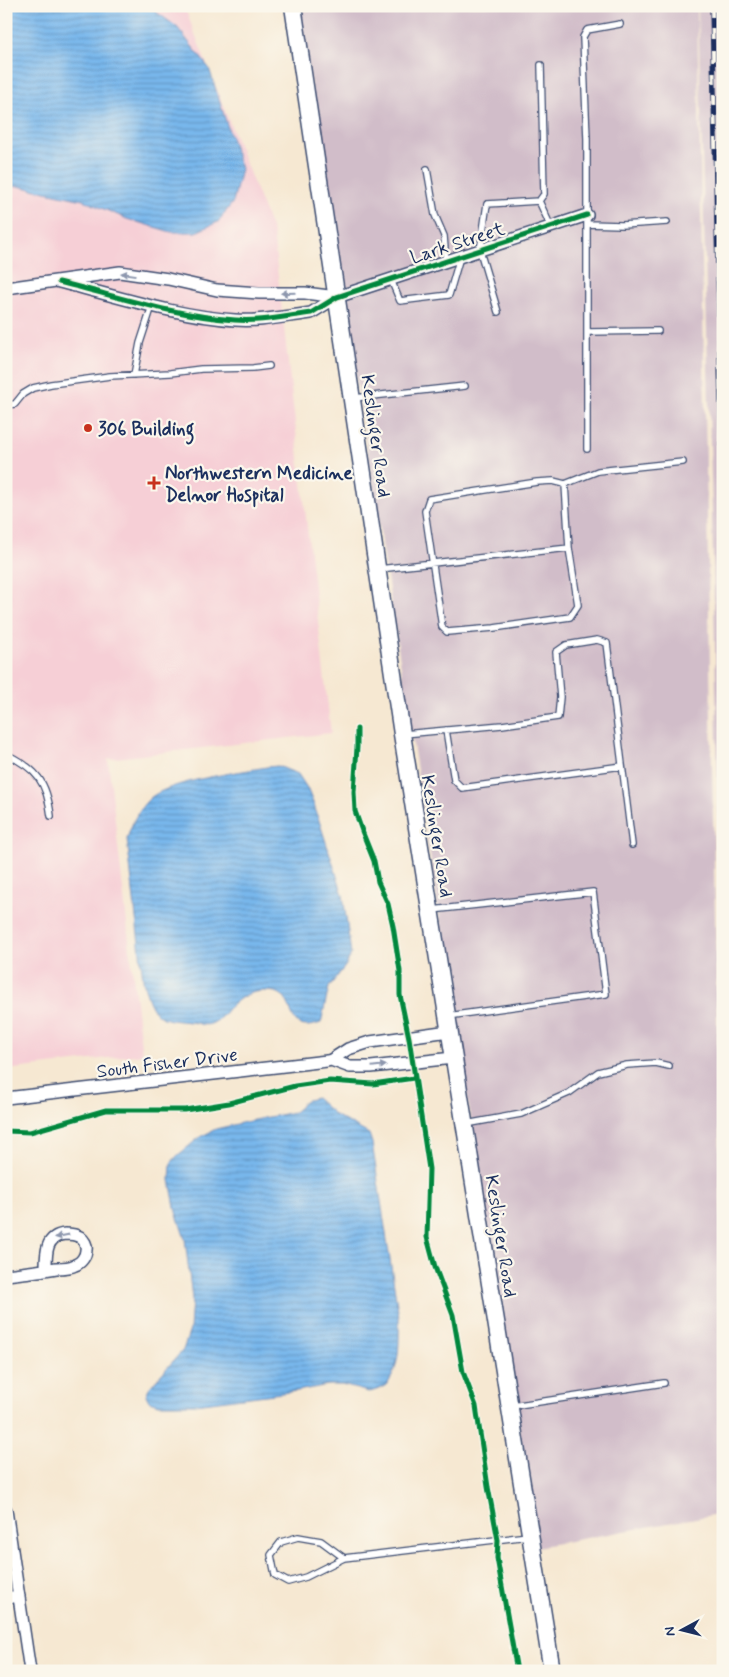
<svg xmlns="http://www.w3.org/2000/svg" width="729" height="1677" viewBox="0 0 729 1677" font-family="Mynerve,sans-serif">
  <defs>
    <pattern id="water-rules" width="6" height="5" patternUnits="userSpaceOnUse" patternTransform="scale(1.25)"><rect width="6" height="5" fill="#78b7ec"/><path d="M0 2.5h6" fill="none" stroke="#6295c2"/></pattern>
  </defs>
  <rect width="100%" height="100%" fill="#fbf7ec"/>
  <filter id="ink" filterUnits="userSpaceOnUse"><feTurbulence type="fractalNoise" baseFrequency=".02" numOctaves="2"/><feDisplacementMap in="SourceGraphic" scale="10" xChannelSelector="R" yChannelSelector="G"/><feConvolveMatrix kernelMatrix="1 2 1 2 8 2 1 2 1" color-interpolation-filters="sRGB"/></filter>
  <filter id="wash" filterUnits="userSpaceOnUse"><feTurbulence type="fractalNoise" baseFrequency=".0096" numOctaves="4" result="noise"/><feDisplacementMap in="SourceGraphic" scale="20" xChannelSelector="R" yChannelSelector="G"/><feGaussianBlur stdDeviation="1.12" result="paint"/><feColorMatrix in="noise" values="0 0 0 0 0 0 0 0 0 0 0 0 0 0 0 0 0 1.4 0 .05"/><feComposite in="paint" operator="in"/></filter>
  <g filter="url(#wash)">
    <rect width="100%" height="100%" fill="#f6e8d2"/>
    <!-- built -->
    <path fill="#f6cfd6" d="M23,6h161l89,227 58,500 -223,26 34,295 -136,16v-1062z"/>
    <!-- industrial -->
    <path fill="#d1bdc9" d="M299,6h398l26,1318v189l-186,34z
      M698,6h25v1003l-11,-496z"/>
    <!-- water -->
    <path fill="url(#water-rules)" stroke="#4a73a5" d="M6,6h142l29,21 32,41 32,101 -8,33 -15,20 -22,10h-25l-44,-13 -44,-19 -65,-14 -12,2z
      M278,766l20,8 9,14 7,17 29,90 8,59 -5,11 -17,22 -8,36c-40,14 -22,-26 -46,-31 -22,-4 -34,4 -48,18 -4,5 -8,10 -14,13 -8,4 -15,0 -22,-1 -9,-1 -19,-1 -27,-4 -13,-3 -19,-28 -21,-39l-16,-140c5,-16 10,-28 22,-40 19,-18 90,-27 118,-32z
      M316,1098l20,18 33,18 3,9 27,175c0,20 2,49 -12,66 -4,4 -13,7 -18,8l-27,-7h-14l-31,6 -102,13h-36l-10,-3 -3,-6 3,-7 34,-38 7,-20 2,-32 -7,-59 -9,-27 -6,-32 1,-17 6,-7 23,-19 16,-8 38,-9 40,-8 6,-5 4,-6z"/>
  </g>
  <g filter="url(#ink)">
    <g fill="none" stroke-linecap="round" stroke-linejoin="round">
      <defs>
        <path id="service" d="M427,169l8,46 9,21 2,26
          M539,201l12,26
          M587,224l35,1 45,-3
          M391,280l9,21 49,-6 11,-38
          M498,312l-18,-61 7,-47 52,-3 5,-7 -3,-129
          M588,332l70,-1
          M134,375l6,-32 12,-37
          M354,398l111,-12
          M6,405l9,-1 8,-10 10,-6 18,-4 59,-8 60,-3 31,-4 52,-1 16,-2
          M587,449v-310l-4,-102 4,-7 33,-6
          M565,484l33,-13 85,-9
          M379,569l190,-21 9,57 -8,12 -76,11 -47,4 -5,-5 -17,-116 4,-12 108,-17 16,-1 12,3 4,64
          M446,730l8,50 8,8 160,-22
          M404,734l98,-9 56,-8 2,-20 -4,-45 10,-7 31,-5 10,3 25,202
          M6,754c31,15 41,28 45,62
          M432,910l161,-18 13,102 -158,22
          M466,1124l55,-10 48,-21 29,-21 29,-7 29,-2 13,3
          M512,1406l152,-23
          M344,1558l-23,-17 -23,-4 -17,5 -10,13 4,20 13,7 18,-5 38,-19 184,-22"/>
        <path id="minor" d="M59,282c58,14 116,34 176,38 23,2 46,-3 69,-6l7,-1 26,-16 250,-82
          M6,288l114,-16 48,7 49,11 42,3h46l32,4
          M331,1060l19,7h21l82,-9
          M6,1098l321,-37 4,-1 17,-11 22,-7 79,-11
          M6,1275c17,-2 34,-4 50,-7 6,0 14,0 19,-3 6,-2 11,-9 11,-15 1,-5 -2,-10 -6,-13 -5,-3 -10,-3 -15,-3 -20,2 -19,20 -19,36
          M6,1510l24,161
          M6,1598l13,-2"/>
        <path id="secondary" d="M293,6l109,728 150,937"/>
      </defs>
      <!-- service casing -->
      <use href="#service" stroke="#3c4b6f" stroke-width="8"/>
      <!-- minor casing -->
      <use href="#minor" stroke="#3c4b6f" stroke-width="14"/>
      <!-- secondary casing -->
      <use href="#secondary" stroke="#3c4b6f" stroke-width="19"/>
      <!-- service -->
      <use href="#service" stroke="#fff" stroke-width="5.5"/>
      <!-- minor -->
      <use href="#minor" stroke="#fff" stroke-width="11"/>
      <!-- secondary -->
      <use href="#secondary" stroke="#fff" stroke-width="16"/>
      <defs>
        <path id="rail" d="M712,6l11,483
          M722,6l1,47"/>
      </defs>
      <!-- rail casing -->
      <use href="#rail" stroke="#1b2f5e" stroke-width="5.5"/>
      <!-- rail -->
      <use href="#rail" stroke="#fbf7ec" stroke-width="4" stroke-dasharray="11" stroke-linecap="butt"/>
      <defs>
        <path id="cycleway" d="M59,282c58,14 116,34 176,38 23,2 46,-3 69,-6l7,-1 26,-16 250,-82
          M357,729v18l-3,45 1,19 7,20 12,30 4,21 10,22 5,22 7,45v24l9,43 20,131 -2,68 8,30 18,48 10,57 13,34 12,81 10,53 -1,18 20,113
          M6,1131l24,1 76,-22h79l44,-7 66,-17 35,-5 43,3 41,-6"/>
      </defs>
      <!-- cycleway casing -->
      <use href="#cycleway" stroke="#fbf7ec" stroke-width="8"/>
      <!-- cycleway -->
      <use href="#cycleway" stroke="#00873e" stroke-width="5"/>
    </g>
    <!-- one-way arrows -->
    <defs><path id="oneway-solid" d="M-6-.8H1V-3.2L6.5 0L1 3.2V.8H-6Z" transform="scale(1.25)"/></defs>
    <g fill="#8d97ae">
      <use href="#oneway-solid" transform="translate(128 274) rotate(-173)"/>
      <use href="#oneway-solid" transform="translate(288 293) rotate(179)"/>
      <use href="#oneway-solid" transform="translate(379 1066) rotate(-6)"/>
      <use href="#oneway-solid" transform="translate(62 1236) rotate(168)"/>
    </g>
  </g>
  <!-- markers -->
  <g fill="#c8321e" stroke="#fbf7ec" stroke-width="2">
    <circle cx="88" cy="428" r="5"/>
    <path d="M151.5 475.5h5v5h5v5h-5v5h-5v-5h-5v-5h5z"/>
  </g>
  <g text-anchor="middle" stroke-width="4.5" stroke-linejoin="round" paint-order="stroke">
    <!-- street labels -->
    <g font-size="19" fill="#1b2f5e" stroke="#fbf7ec">
      <text transform="translate(457 242) rotate(-18)" y="7">Lark Street</text>
      <text transform="translate(377 436) rotate(82)" y="7">Keslinger Road</text>
      <text transform="translate(438 836) rotate(81)" y="7">Keslinger Road</text>
      <text transform="translate(167 1062) rotate(-7)" y="7">South Fisher Drive</text>
      <text transform="translate(502 1236) rotate(81)" y="7">Keslinger Road</text>
    </g>
    <!-- poi labels -->
    <g font-size="19" font-weight="bold" fill="#1b2f5e" stroke="#fbf7ec" text-anchor="start">
      <text x="98" y="435">306 Building</text>
      <text x="165" y="479">Northwestern Medicine<tspan x="165" dy="22">Delnor Hospital</tspan></text>
    </g>
  </g>
  <!-- margin -->
  <rect width="729" height="1677" fill="none" stroke="#fbf7ec" stroke-width="25"/>
  <!-- north arrow -->
  <g transform="translate(682 1630) rotate(263)" stroke="#fbf7ec" stroke-width="4" paint-order="stroke">
  <path d="M0-4L9 19L0 12L-9 19Z" fill="#1b2f5e"/>
  <text y="-8" font-size="14" font-weight="bold" text-anchor="middle" fill="#1b2f5e">N</text>
  </g>
</svg>
